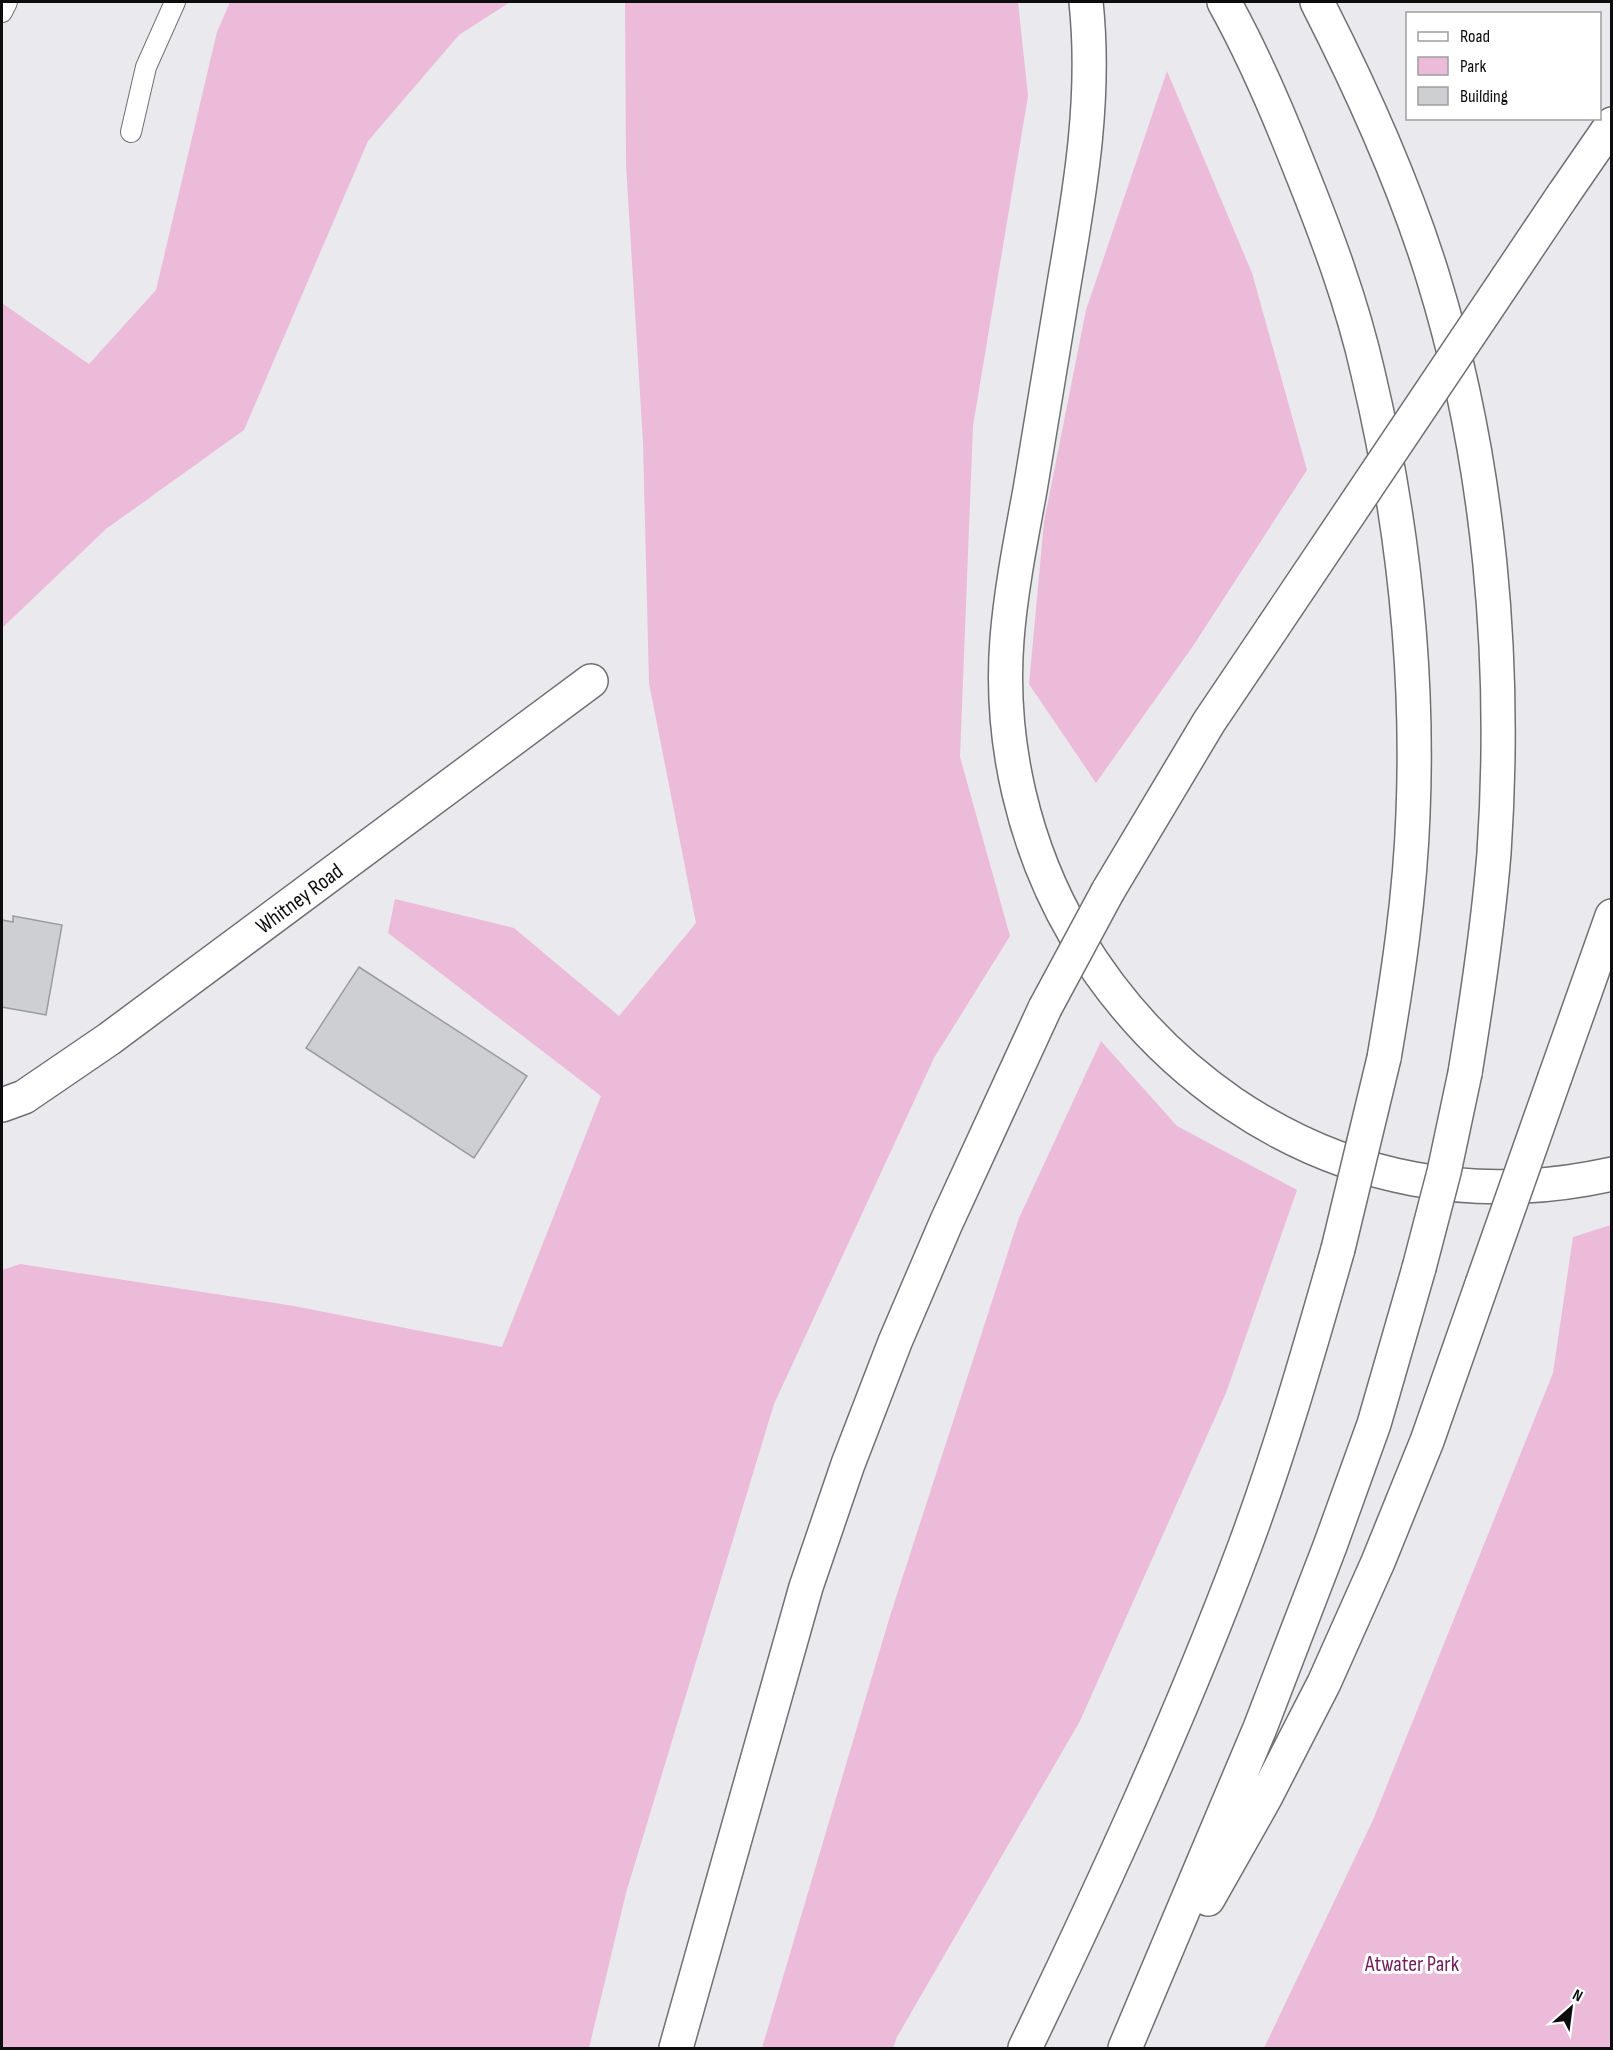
<svg xmlns="http://www.w3.org/2000/svg" width="1613" height="2050" viewBox="0 0 1613 2050" font-family="'Sofia Sans Condensed',sans-serif">
  <rect width="100%" height="100%" fill="#eae9ed"/>
  <!-- green -->
  <path fill="#ecbbd9" d="M230,2h280l-51,33 -91,106 -124,289 -138,99 -104,99v-325l87,61 67,-74 61,-258z
    M625,2h393l10,94 -55,330 -13,331 50,179 -76,122 -160,346 -148,489 -37,155h-587v-778l18,-6 274,42 208,41 99,-251 -213,-163 7,-34 119,29 105,88 77,-93 -47,-240 -6,-240 -17,-279z
    M1167,71l85,202 55,197 -114,176 -97,137 -67,-99 15,-162 42,-212z
    M1101,1041l76,85 120,64 -71,203 -146,328 -183,316 -4,11h-131l128,-432 129,-398z
    M1611,1225v823h-347l109,-228 180,-447 20,-136z"/>
  <!-- building -->
  <path fill="#cdcfd2" stroke="#9a9c9f" stroke-width="1.5" d="M13,916l49,9 -16,90 -44,-8v-87l11,2z
    M359,967l168,109 -53,82 -168,-110z"/>
  <g fill="none" stroke-linecap="round" stroke-linejoin="round">
    <defs>
      <path id="service" d="M2,12l5,-10
        M131,132l15,-65 29,-65"/>
      <g id="minor">
        <path id="s1" d="M2,1105l22,-8 85,-58 482,-358"/>
      </g>
      <path id="motorway" d="M1086,2c10,93 -5,184 -21,276 -11,70 -23,141 -35,212 -9,49 -19,99 -23,149 -8,103 17,209 69,297 40,67 92,123 156,167 115,78 244,101 380,71
        M1224,2c29,52 53,108 75,164 27,67 53,136 69,207 34,144 51,293 45,441 -3,82 -15,163 -29,244
        M1317,2c45,88 87,181 116,275 57,185 74,384 61,576 -6,74 -17,147 -29,220
        M1563,195l49,-71
        M1108,891l101,-169 64,-95
        M1555,1077l57,-161
        M1208,1899l57,-101 59,-115 54,-121 49,-121 55,-157
        M676,2048l130,-461 42,-123 47,-122 51,-119 99,-215
        M1025,2048c78,-162 154,-327 218,-497 37,-99 66,-200 95,-302
        M1125,2048l135,-320 70,-182 44,-122 45,-156"/>
    </defs>
    <!-- service casing -->
    <use href="#service" stroke="#707073" stroke-width="22"/>
    <!-- minor casing -->
    <use href="#minor" stroke="#707073" stroke-width="36"/>
    <!-- motorway casing -->
    <use href="#motorway" stroke="#707073" stroke-width="36"/>
    <!-- service -->
    <use href="#service" stroke="#fff" stroke-width="20"/>
    <!-- minor -->
    <use href="#minor" stroke="#fff" stroke-width="33"/>
    <!-- motorway -->
    <use href="#motorway" stroke="#fff" stroke-width="33"/>
    <defs>
      <path id="motorway-bridge" d="M1273,627l290,-432
        M1045,1008l63,-117
        M1338,1249l46,-191
        M1419,1268l25,-96 21,-99
        M1482,1284l73,-207"/>
    </defs>
    <!-- motorway-bridge casing -->
    <use href="#motorway-bridge" stroke="#707073" stroke-width="36" stroke-linecap="butt"/>
    <!-- motorway-bridge -->
    <use href="#motorway-bridge" stroke="#fff" stroke-width="33"/>
  </g>
  <g text-anchor="middle" stroke-width="6" stroke-linejoin="round" paint-order="stroke">
    <!-- street labels -->
    <g font-size="22" fill="#0d0d0e" stroke="#fff">
      <text dy="8" stroke="none"><textPath href="#s1" startOffset="363">Whitney Road</textPath></text>
    </g>
    <!-- park labels -->
    <g font-size="22" fill="#731d5a" stroke="#fff">
      <text x="1412" y="1971">Atwater Park</text>
    </g>
  </g>
  <!-- border -->
  <rect width="1613" height="2050" fill="none" stroke="#0d0d0e" stroke-width="6"/>
  <!-- legend -->
  <rect x="1406" y="12" width="195" height="108" fill="#ffffff" stroke="#9e9e9f" stroke-width="1.5"/>
  <rect x="1418" y="32" width="30" height="9" fill="#ffffff" stroke="#9e9e9f" stroke-width="1.5"/>
  <text x="1460" y="42" font-size="18" fill="#0d0d0e">Road</text>
  <rect x="1418" y="57" width="30" height="18" fill="#ecbbd9" stroke="#9e9e9f" stroke-width="1.5"/>
  <text x="1460" y="72" font-size="18" fill="#0d0d0e">Park</text>
  <rect x="1418" y="87" width="30" height="18" fill="#cdcfd2" stroke="#9e9e9f" stroke-width="1.5"/>
  <text x="1460" y="102" font-size="18" fill="#0d0d0e">Building</text>
  <!-- north arrow -->
  <g transform="translate(1571 2008) rotate(28)" stroke="#ffffff" stroke-width="4.5" paint-order="stroke">
  <path d="M0-4.5L10 22L0 15L-10 22Z" fill="#0d0d0e"/>
  <text y="-9" font-size="16" font-weight="bold" text-anchor="middle" fill="#0d0d0e">N</text>
  </g>
</svg>
